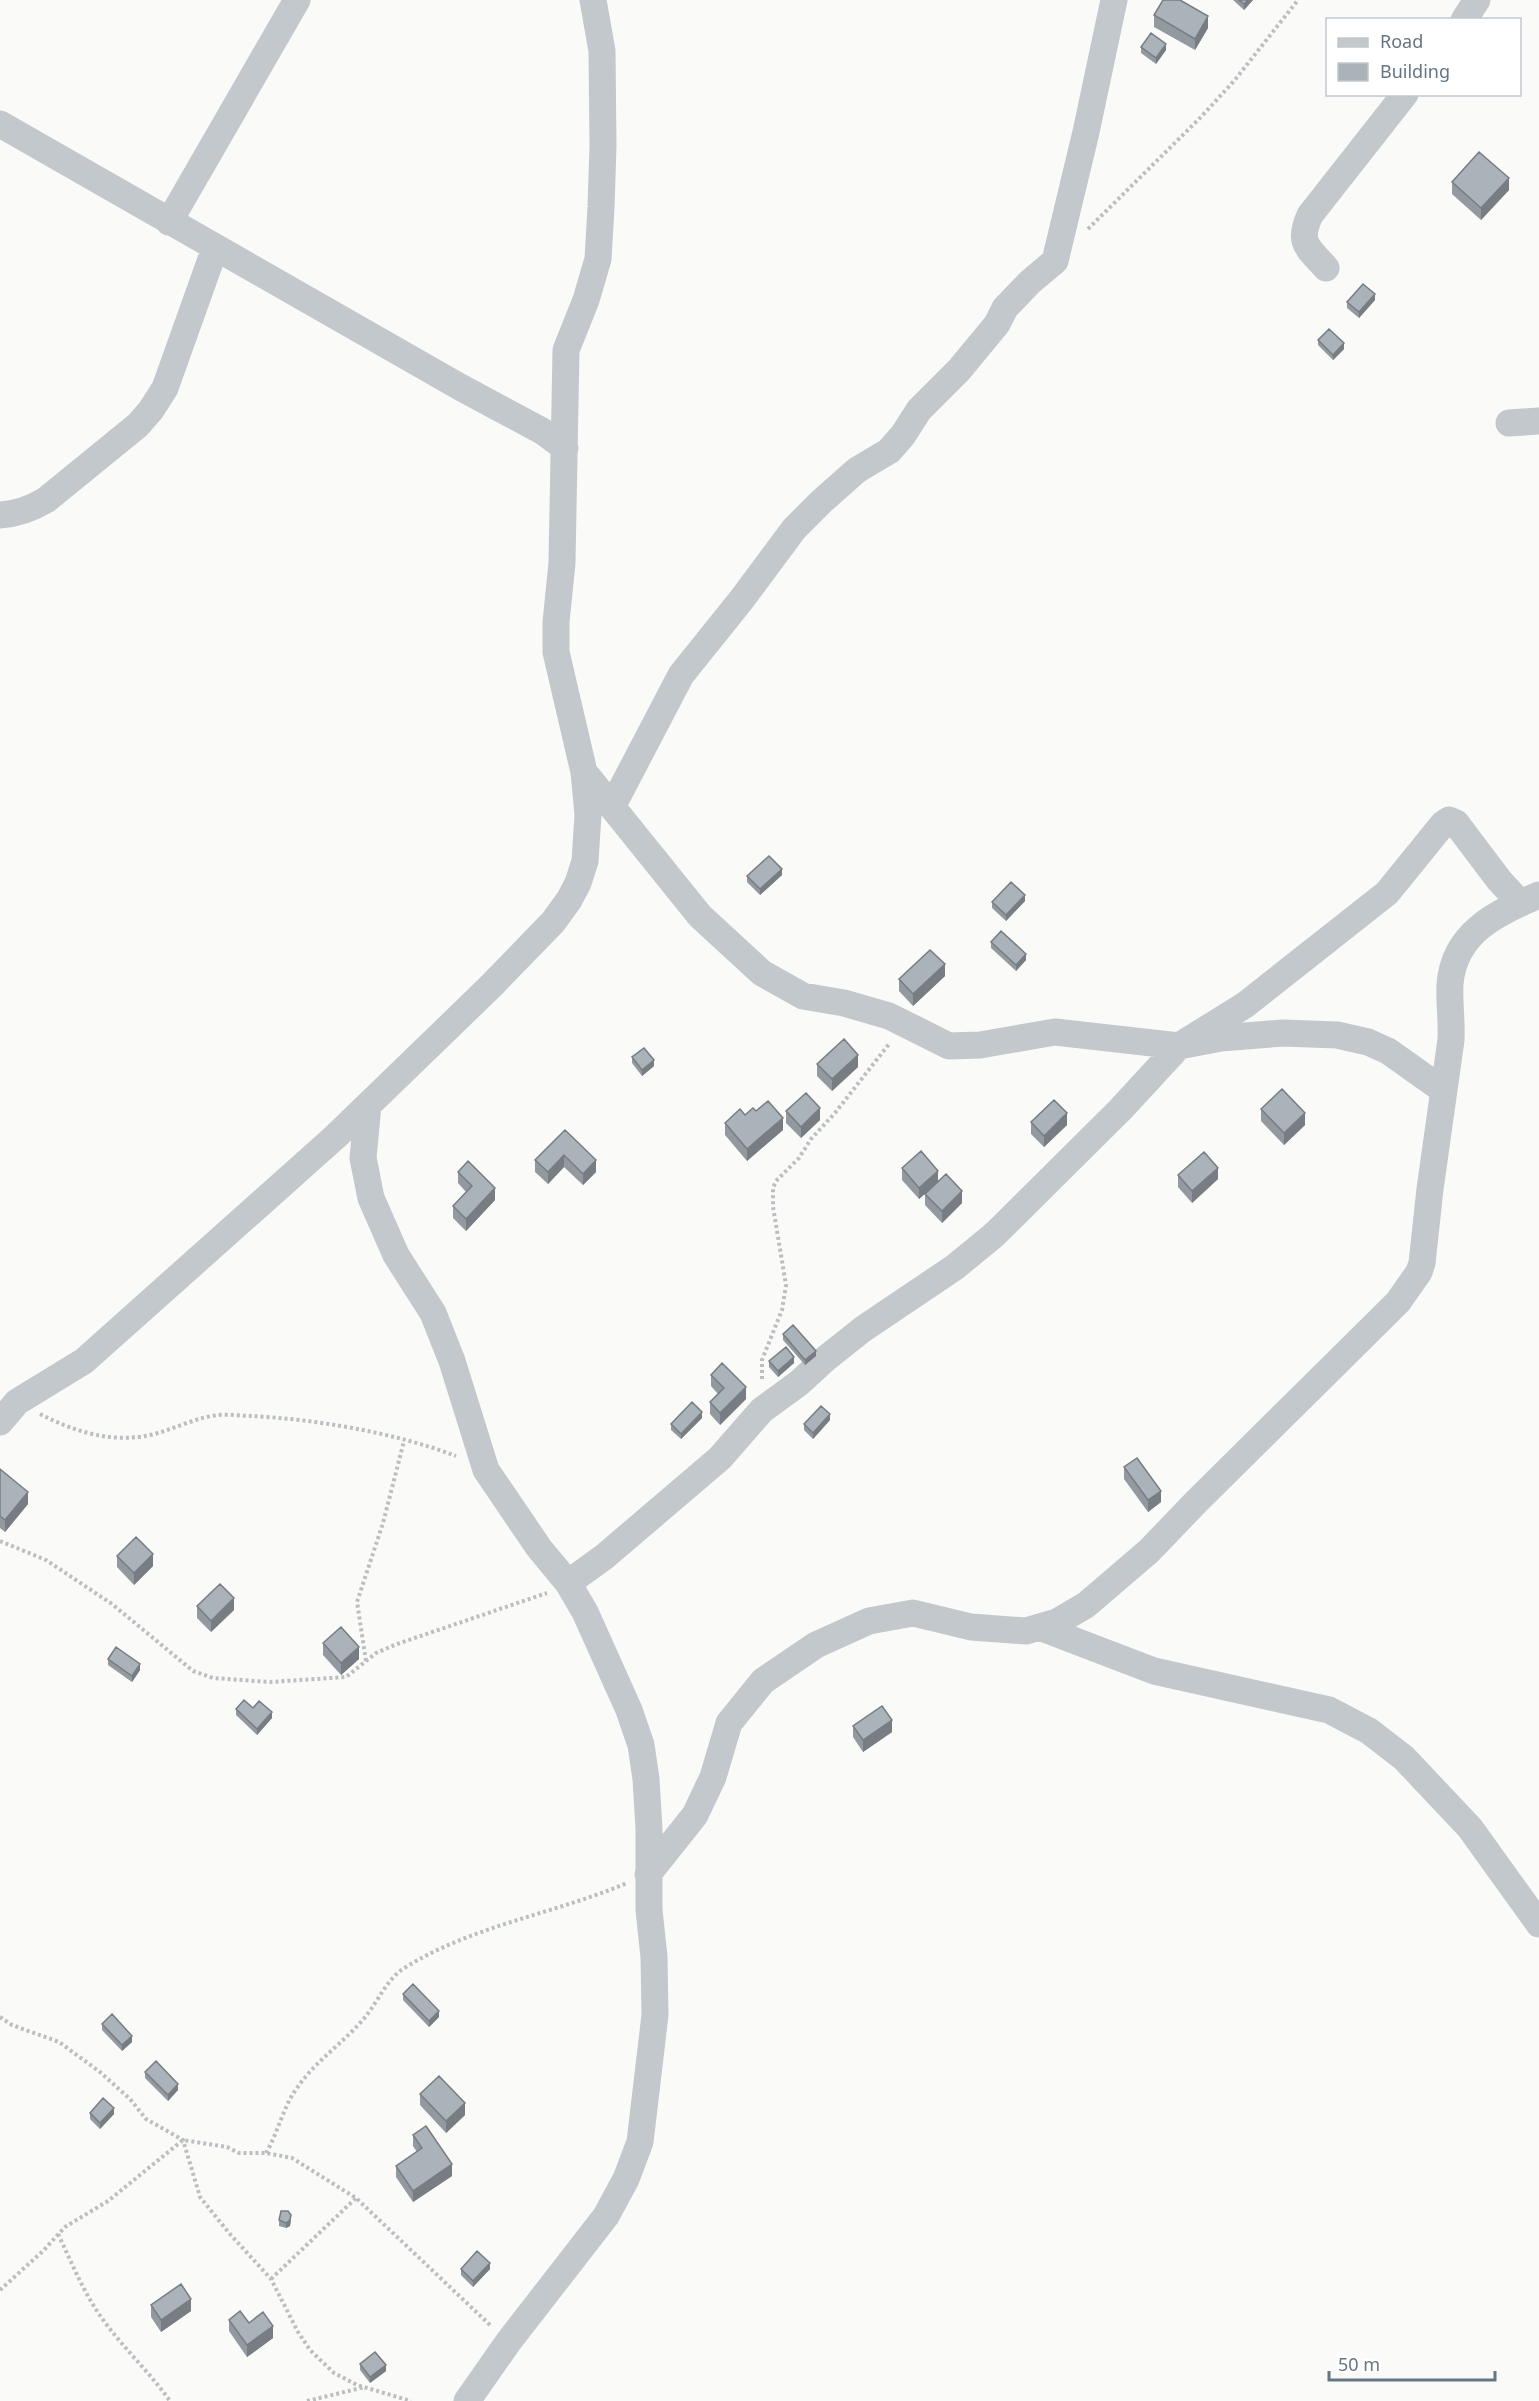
<svg xmlns="http://www.w3.org/2000/svg" width="1539" height="2401" viewBox="0 0 1539 2401" font-family="'Noto Sans',sans-serif">
  <rect width="100%" height="100%" fill="#fafaf8"/>
  <g fill="none" stroke-linecap="round" stroke-linejoin="round">
    <!-- path -->
    <path stroke="#bbbfc2" stroke-width="4" stroke-dasharray="3 3" stroke-linecap="butt" d="M1088,229l113,-112 33,-36 64,-81
      M762,1379v-19l20,-50 4,-25 -13,-78v-19l3,-7 23,-23 12,-19 24,-26 54,-69
      M40,1414c37,19 77,31 118,19 20,-6 40,-16 61,-18 11,-1 22,1 32,1 64,3 145,17 205,40
      M0,1541l46,19 66,44 81,67 20,7 57,4 76,-5 30,-24 21,-9 150,-51
      M366,1661l-9,-59 26,-79 21,-82
      M0,2017l12,8 47,17 41,30 30,27 16,20 37,21 17,57 29,36 42,46 27,53 12,18 24,23 23,12 54,16
      M266,2153c12,-20 17,-46 31,-65 19,-28 48,-46 69,-72 13,-16 21,-38 40,-49 68,-42 148,-53 221,-84
      M58,2234c13,27 24,55 41,80 21,31 49,56 71,87
      M271,2279l85,-81
      M0,2290l43,-39 22,-24 43,-26 75,-61 44,7 12,6h27l26,5 64,40 134,127
      M307,2401l58,-14"/>
    <!-- street -->
    <path stroke="#c3c8cc" stroke-width="27" d="M1464,20l13,-20
      M0,124l460,263 82,44 23,17
      M169,222l128,-222
      M1326,268c-18,-21 -29,-24 -16,-53l95,-121
      M1509,423l30,-2
      M0,515c18,-1 31,-6 46,-15l92,-75 13,-15 14,-22 50,-140
      M584,772l116,144 62,57 41,23 41,7 45,13 60,30 31,-1 75,-13 124,14 42,-8 62,-5 54,2 31,7 20,9 55,39
      M612,807l69,-132 61,-76 52,-70 28,-28 35,-31 32,-19 14,-16 16,-25 40,-40 38,-46 8,-16 25,-26 25,-21 31,-129 28,-132
      M368,1105l-5,53 8,40 25,57 37,58 19,48 34,109 53,78 29,35 17,29 44,98 12,35 5,34 3,50v81l5,47 1,58 -15,127 -14,37 -20,37 -97,125 -42,60
      M0,1422l17,-20 67,-41 251,-224 156,-151 62,-64 16,-22 9,-17 7,-22 3,-46 -4,-43 -28,-120v-30l6,-59 4,-213 20,-50 12,-41 3,-52 2,-61 -1,-95 -9,-51
      M568,1583l36,-26 116,-99 42,-48 37,-27 25,-23 39,-31 92,-62 39,-32 126,-125 59,-64 66,-41 142,-112 56,-69 6,-4 7,3 43,57 21,23
      M1039,1627l115,44 175,39 40,21 35,27 66,70 69,96
      M648,1874l47,-59 18,-38 16,-54 34,-42 53,-36 53,-24 44,-8 58,14 55,4 31,-9 29,-17 63,-54 47,-49 202,-200 21,-30 3,-9 8,-74 21,-149c1,-19 -2,-37 -1,-56 4,-51 46,-71 89,-89"/>
  </g>
  <!-- wall -->
  <path fill="#929a9f" d="M1233,0h20l-9,10z
    M1154,15l54,13 -13,22 -41,-23z
    M1141,47l25,3 -10,14 -15,-11z
    M1452,182l57,8 -28,30 -29,-26z
    M1375,300l-16,18 -12,-10v-6z
    M1318,340l26,9 -11,11 -15,-15z
    M782,875l-22,20 -13,-13v-6z
    M1025,901l-19,20 -14,-13v-6z
    M991,942l35,18 -10,11 -25,-23z
    M945,976l-32,30 -14,-15v-12z
    M632,1057l22,9 -12,10 -10,-13z
    M817,1064l41,3 -26,24 -15,-15z
    M1261,1109l44,16 -21,20 -23,-24z
    M756,1111l27,19 -36,31 -22,-26v-12z
    M786,1111l34,9 -19,18 -15,-15z
    M1031,1122l36,3 -23,22 -13,-13z
    M565,1130l31,42 -13,13 -19,-18 -16,17 -13,-12v-12z
    M902,1168l36,13 24,22 -20,20 -17,-18v-11l-6,5 -17,-19z
    M458,1172l37,28 -29,31 -13,-13v-12l13,-14 -8,-9z
    M1178,1175l40,4 -26,24 -14,-16z
    M783,1334l33,22 -11,9 -22,-25z
    M769,1361l25,2 -16,14 -9,-10z
    M711,1375l35,24 -26,26 -10,-11v-12l8,-8 -7,-8z
    M702,1418l-21,21 -10,-9v-6z
    M830,1420l-17,19 -9,-9v-6z
    M1124,1467l37,35 -13,10 -24,-33z
    M0,1469l28,35 -23,28 -5,-4z
    M117,1556l36,10 -19,19 -17,-18z
    M197,1606l37,4 -23,22 -14,-14z
    M323,1643l36,16 -18,16 -18,-20z
    M108,1659l32,11 -8,12 -24,-17z
    M253,1708l19,10 -15,17 -21,-20v-6z
    M853,1726l39,6 -29,20 -10,-15z
    M403,1994l36,23 -10,10 -26,-27z
    M102,2024l30,18 -10,9 -20,-21z
    M145,2072l33,18 -10,11 -23,-23z
    M420,2094l45,21 -19,18 -26,-28z
    M90,2113l24,1 -14,15 -10,-10z
    M413,2135l39,41 -39,26 -17,-25v-11l21,-14 -4,-6z
    M279,2220l12,1 -1,5 -4,2 -7,-2z
    M461,2269h29l-17,18 -12,-12z
    M151,2305l40,6 -30,21 -10,-15z
    M229,2320l20,3 24,15 -26,19 -18,-26z
    M360,2364l26,7 -16,12 -10,-13z"/>
  <!-- shaded-wall -->
  <path fill="#777d82" d="M1248,0h5l-9,10v-6z
    M1208,16v12l-13,22v-11z
    M1166,44v6l-10,14v-6z
    M1509,178v12l-28,30v-12z
    M1375,294v6l-16,18v-6z
    M1344,343v6l-11,11v-5z
    M782,869v6l-22,20v-6z
    M1025,895v6l-19,20v-6z
    M1026,954v6l-10,11v-6z
    M945,964v12l-32,30v-12z
    M858,1055v12l-26,24v-12z
    M654,1060v6l-12,10v-6z
    M820,1108v12l-19,18v-11z
    M1067,1113v12l-23,22v-11z
    M1305,1113v12l-21,20v-12z
    M783,1118v12l-36,31v-12z
    M564,1155v12l-16,17v-12z
    M596,1160v12l-13,13v-11z
    M1218,1168v11l-26,24v-12z
    M938,1171v11l-19,17v-11z
    M495,1188v12l-29,31v-12z
    M962,1191v12l-20,20v-12z
    M816,1351v5l-11,9v-5z
    M794,1357v6l-16,14v-6z
    M746,1387v12l-26,26v-12z
    M702,1412v6l-21,21v-5z
    M830,1414v6l-17,19v-6z
    M1161,1491v11l-13,10v-12z
    M28,1492v12l-23,28v-12z
    M153,1554v12l-19,19v-12z
    M234,1598v12l-23,22v-11z
    M359,1647v12l-18,16v-12z
    M140,1664v6l-8,12v-6z
    M272,1712v6l-15,17v-6z
    M892,1720v12l-29,20v-12z
    M439,2011v6l-10,10v-6z
    M132,2036v6l-10,9v-6z
    M178,2084v6l-10,11v-6z
    M465,2103v12l-19,18v-12z
    M114,2108v6l-14,15v-6z
    M452,2164v12l-39,26v-11z
    M291,2215l-1,11 -4,2v-5z
    M490,2263v6l-17,18v-6z
    M191,2299v12l-30,21v-12z
    M273,2326v12l-26,19v-12z
    M386,2365v6l-16,12v-6z"/>
  <!-- building -->
  <path fill="#aab3b9" stroke="#777d82" stroke-width="1.5" d="M1163,0h17l28,16 -13,23 -41,-24z
    M1239,0h9l-4,4z
    M1151,33l15,11 -10,14 -15,-11z
    M1479,152l30,26 -28,30 -29,-26z
    M1363,284l12,10 -16,18 -12,-10z
    M1329,329l15,14 -11,12 -15,-15z
    M769,856l13,13 -22,20 -13,-13z
    M1011,882l14,13 -19,20 -14,-13z
    M1001,931l25,23 -10,11 -25,-23z
    M930,950l15,14 -32,30 -14,-15z
    M844,1039l14,16 -26,24 -15,-15z
    M644,1048l10,12 -12,10 -10,-13z
    M1282,1089l23,24 -21,20 -23,-24z
    M806,1093l14,15 -19,19 -15,-16z
    M1054,1100l13,13 -23,23 -13,-14z
    M768,1101l15,17 -36,31 -22,-26 15,-14 5,6 8,-7 3,3z
    M565,1130l31,30 -13,14 -19,-19 -16,17 -13,-12z
    M921,1151l17,20 -19,17 -17,-20z
    M1204,1152l14,16 -26,23 -14,-16z
    M468,1161l27,27 -29,31 -13,-13 19,-20 -14,-14z
    M946,1174l16,17 -20,20 -17,-17z
    M793,1325l23,26 -11,9 -22,-26z
    M786,1347l8,10 -16,14 -9,-10z
    M722,1363l24,24 -26,26 -10,-11 14,-14 -13,-13z
    M692,1402l10,10 -21,22 -10,-10z
    M821,1406l9,8 -17,19 -9,-9z
    M1137,1458l24,33 -13,9 -24,-33z
    M0,1469l28,23 -23,28 -5,-4z
    M136,1537l17,17 -19,19 -17,-17z
    M220,1584l14,14 -23,23 -14,-15z
    M341,1627l18,20 -18,16 -18,-20z
    M116,1647l24,17 -8,12 -24,-17z
    M244,1700l9,8 6,-7 13,11 -15,17 -21,-20z
    M882,1706l10,14 -29,20 -10,-14z
    M413,1984l26,27 -10,10 -26,-27z
    M112,2014l20,22 -10,9 -20,-21z
    M156,2061l22,23 -10,11 -23,-23z
    M439,2076l26,27 -19,18 -26,-27z
    M103,2098l11,10 -14,15 -10,-10z
    M426,2126l26,38 -39,27 -17,-25 26,-18 -9,-13z
    M281,2211h7l3,4 -1,5 -4,3 -7,-3z
    M477,2251l13,12 -17,18 -12,-12z
    M181,2284l10,15 -30,21 -10,-15z
    M240,2311l9,12 14,-11 10,14 -26,19 -18,-25z
    M375,2352l11,13 -16,12 -10,-13z"/>
  <!-- legend -->
  <rect x="1326" y="18" width="195" height="78" fill="#ffffff" stroke="#c1c8cd" stroke-width="1.5"/>
  <rect x="1338" y="38" width="30" height="9" fill="#c3c8cc" stroke="#c1c8cd" stroke-width="1.5"/>
  <text x="1380" y="48" font-size="18" fill="#657683">Road</text>
  <rect x="1338" y="63" width="30" height="18" fill="#aab3b9" stroke="#c1c8cd" stroke-width="1.5"/>
  <text x="1380" y="78" font-size="18" fill="#657683">Building</text>
  <!-- scale -->
  <path d="M1329 2371v9h166v-9" fill="none" stroke="#657683" stroke-width="3"/>
  <text x="1338" y="2371" font-size="18" fill="#657683" stroke="#ffffff" stroke-width="4.5" paint-order="stroke">50 m</text>
</svg>
